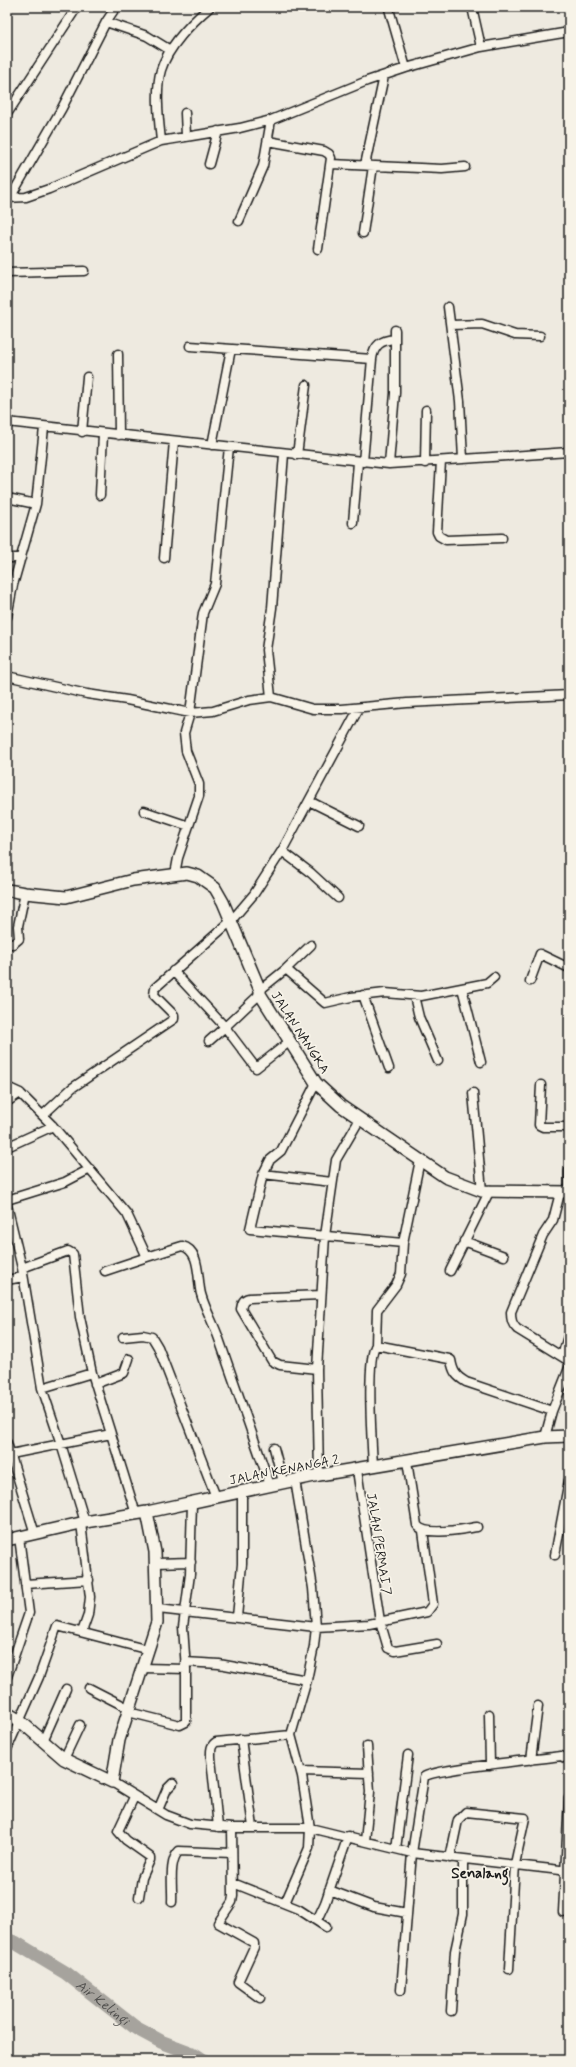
<svg xmlns="http://www.w3.org/2000/svg" width="576" height="2067" viewBox="0 0 576 2067" font-family="Mynerve,sans-serif">
  <rect width="100%" height="100%" fill="#eeeae0"/>
  <filter id="ink" filterUnits="userSpaceOnUse"><feTurbulence type="fractalNoise" baseFrequency=".025" numOctaves="2"/><feDisplacementMap in="SourceGraphic" scale="8" xChannelSelector="R" yChannelSelector="G"/><feConvolveMatrix kernelMatrix="1 2 1 2 8 2 1 2 1" color-interpolation-filters="sRGB"/></filter>
  <g filter="url(#ink)">
    <g fill="none" stroke-linecap="round" stroke-linejoin="round">
      <!-- river -->
      <path stroke="#a6a39d" stroke-width="14" id="s1" d="M7,1940l9,3 50,30 70,55 26,14 32,12 9,6"/>
      <defs>
        <path id="street" d="M472,7l9,40
          M389,9l17,59
          M106,22l41,14 23,14
          M185,113l1,23
          M7,114l70,-107
          M161,141c-2,-20 -6,-51 0,-71 7,-23 30,-47 49,-63
          M268,141l56,10 5,3 2,4 -13,91
          M209,164l9,-33
          M331,164l111,5 23,-2
          M365,165l19,-89
          M7,198l19,-1 23,-8 112,-48 79,-13 31,-8 96,-39 39,-13 75,-21 88,-15
          M10,198l52,-90 44,-86 10,-15
          M239,221l24,-55 8,-46
          M363,233l10,-67
          M7,273l77,-2
          M448,307l12,94 3,58
          M451,325l31,-1 33,11 25,1
          M190,346l182,13c2,-14 9,-19 23,-20
          M118,354l1,81
          M7,422l382,42 180,-12
          M82,432l5,-55
          M212,445l19,-96
          M297,455l9,-70
          M441,461l-4,71 2,4 7,4 56,-2
          M363,462l9,-103
          M425,463l1,-53
          M389,464l6,-71v-63
          M100,495l3,-61
          M7,498l29,6
          M353,523l5,-61
          M7,558h14
          M164,558l10,-117
          M7,617l6,-32 23,-81 8,-76
          M7,676l80,18 40,6 63,13 23,-2 36,-11 22,-3 42,12h29l65,-6 162,-8
          M271,697l-5,-47 6,-42 12,-154
          M309,801l50,25
          M144,811l45,15
          M282,851l29,22 27,25
          M175,874l3,-16 21,-62v-12l-13,-33 -2,-18 6,-20 13,-100 12,-29 14,-137
          M7,944h6l6,-5 -1,-13 7,-33
          M286,969l39,34 26,-6 34,-4 36,3 66,-13 7,-6
          M173,971l52,56 35,-33
          M530,981l10,-27 29,14
          M462,988l19,74
          M260,990l26,-21 25,-24
          M363,995l26,73
          M414,996l5,21 19,44
          M209,1041l16,-14 31,41 33,-26
          M316,1083l-35,68 -11,9 -7,14 -13,55 153,14
          M541,1085l-2,40 4,2h26
          M7,1087l13,6
          M473,1093l9,98
          M7,1102l13,-9 33,33 74,88 20,43 35,-11c19,4 15,34 19,48 4,15 13,30 18,45 17,49 34,97 51,146
          M43,1115l29,-27 102,-69v-4l-20,-20 1,-7 76,-67 23,-27 29,-45 76,-141
          M7,1147l46,-21
          M263,1174l69,8
          M569,1192v-21
          M560,1193l-7,27 -10,15 -32,77c0,8 1,12 6,17l52,32
          M7,1200l58,-18 25,-13
          M7,1205l15,63 20,120 19,56 24,78
          M464,1241l40,15
          M22,1268l46,-17 5,3 7,63 12,56 44,141
          M105,1271l42,-14
          M450,1271l40,-81
          M7,1280l16,-3
          M123,1337l20,-2 9,2 6,10 58,150
          M376,1345l1,-35 19,-25 5,-11 2,-31 17,-83
          M562,1356l7,-23
          M317,1369l-37,-4 -8,-4 -31,-52c1,-6 2,-10 8,-11l72,-3
          M95,1384l29,-11 5,-14
          M42,1388l50,-15
          M545,1437l7,-26 17,-43
          M7,1443l28,91
          M274,1448l9,34
          M11,1454l100,-20
          M407,1461l10,64c8,12 46,4 60,2
          M373,1466c-1,-20 -7,-109 3,-121l73,14 2,1c2,12 5,16 15,22l86,29
          M357,1470l23,151 8,27 7,3 42,-7
          M319,1475l-2,-106 8,-133 11,-76 24,-41
          M81,1523l9,74 -2,18 -6,17
          M555,1555l14,-75
          M156,1563l35,-1
          M25,1584l64,-4
          M158,1609l158,18 53,-3 58,-12 6,-8 -10,-73
          M237,1617l5,-53v-72
          M185,1662l34,2 88,16
          M143,1668l43,1
          M7,1677l22,-64 -10,-76
          M89,1688l39,20
          M128,1712l52,13 6,-3v-53l-3,-42 7,-53 2,-71
          M489,1714l1,51
          M241,1739l12,88
          M43,1741l23,-52
          M7,1749l32,-72 18,-51 92,24
          M64,1759l16,-34
          M531,1760l7,-54
          M301,1771l68,2
          M112,1782l54,33 24,9 42,4h78l102,25 157,18
          M134,1797l-16,34 8,9 24,17v3l-8,18 -3,19
          M158,1810l9,-21 6,-6
          M218,1827l-7,-69c0,-7 -1,-12 5,-16l75,-7
          M232,1828l1,68 -1,6 -14,21 36,20v4l-16,35 22,16
          M365,1841l5,-49 -3,-46
          M396,1849l12,-94
          M450,1858l8,-38 8,-8 59,6 -10,46 -6,105
          M233,1883l65,26 28,18
          M329,1890l45,17 33,6
          M172,1902c1,-14 -4,-41 7,-51l53,2
          M285,1903l24,-55 1,-20 -8,-52 -11,-41 16,-55 7,-34 2,-19 -3,-39 -18,-108
          M563,1912l6,-114
          M317,1920l8,-17 23,-67
          M401,1990l11,-137 12,-76c9,-8 117,-18 137,-21l8,4
          M451,2011l4,-60 8,-37v-55"/>
        <path id="secondary" d="M7,890l18,3 41,4 67,-17 54,-7 11,3 17,12 8,14 37,88v4l56,89 25,23 104,71 37,14 87,1
          M7,1540l78,-18 62,-10 172,-37 226,-38 24,-1
          M7,1713l12,7 45,39 48,23 7,-42 38,-118 -2,-70 -8,-40"/>
      </defs>
      <!-- street casing -->
      <use href="#street" stroke="#1c1c1c" stroke-width="11"/>
      <!-- secondary casing -->
      <use href="#secondary" stroke="#1c1c1c" stroke-width="14"/>
      <!-- street -->
      <use href="#street" stroke="#f7f3e8" stroke-width="8"/>
      <!-- secondary -->
      <use href="#secondary" stroke="#f7f3e8" stroke-width="11"/>
    </g>
  </g>
  <g text-anchor="middle" stroke-width="3.5" stroke-linejoin="round" paint-order="stroke">
    <!-- street labels -->
    <g font-size="13" fill="#1c1c1c" stroke="#f7f3e8">
      <text transform="translate(301 1032) rotate(57)" y="5">JALAN NANGKA</text>
      <text transform="translate(284 1469) rotate(-11)" y="5">JALAN KENANGA 2</text>
      <text transform="translate(380 1544) rotate(81)" y="5">JALAN PERMAI 7</text>
    </g>
    <!-- water labels -->
    <g font-size="14" font-style="italic" fill="#535250" stroke="#f7f3e8">
      <text dy="5" stroke="none"><textPath href="#s1" startOffset="115">Air Kelingi</textPath></text>
    </g>
    <!-- quarter labels -->
    <g font-size="15" font-weight="bold" fill="#1c1c1c" stroke="#f7f3e8">
      <text x="480" y="1878">Senalang</text>
    </g>
  </g>
  <!-- margin -->
  <rect width="576" height="2067" fill="none" stroke="#f7f3e8" stroke-width="24"/>
  <rect x="12" y="12" width="552" height="2043" fill="none" stroke="#1c1c1c" stroke-width="1.5" filter="url(#ink)"/>
</svg>
